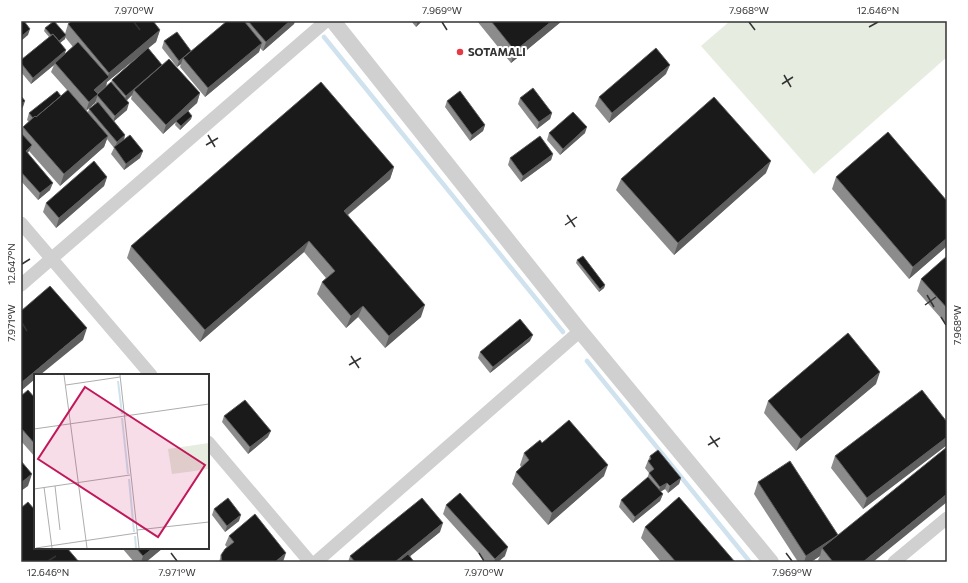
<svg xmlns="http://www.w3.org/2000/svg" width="968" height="583" viewBox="0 0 968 583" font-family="Commissioner,sans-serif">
  <rect width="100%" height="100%" fill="#fff"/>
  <!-- green -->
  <path fill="#e6ecdf" d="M730,21h217v36l-133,117 -113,-128z"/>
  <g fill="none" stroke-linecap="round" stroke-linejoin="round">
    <!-- stream -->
    <path stroke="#cfe2ee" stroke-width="4.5" d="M324,37l239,295
      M587,361l163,201"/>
    <!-- minor -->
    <path stroke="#d0d0d0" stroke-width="13" d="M21,223l130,152
      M21,285l305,-264
      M208,442l102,120
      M316,562l264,-231
      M894,562l53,-44"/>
    <!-- tertiary -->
    <path stroke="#d0d0d0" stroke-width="16" d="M333,21l247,310 191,231"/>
  </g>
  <!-- wall -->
  <path fill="#8c8c8c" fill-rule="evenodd" d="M71,21h82l7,9 -4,12 -8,6 14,17 38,28 -3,10 -18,16 13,-3 -1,3 -11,11 -5,-5 1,-4 -13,13 -32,-35 1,-4 -5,5v10l-13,11 11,14 -1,5 19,11 -3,7 -16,12 -13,-16 3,-6 -7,-9 -3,8 -44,39 -31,-35 -1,2 22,37 -12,10 -17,-19v-49l2,-5 6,-5 -2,-2 2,-7 32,-17 6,-6 -16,-18 3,-7 -23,19 -10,-12v-12l28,-23 -5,-6 1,-3 20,6 3,-10 3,-2zM65,37l8,10 -8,7 -5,-11 5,-4zM147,49l-35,31 -1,2 -5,4 1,-4zM95,102l1,1 -7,6 -1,3 -2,-2 9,-7z
    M227,21h68l-1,3 -31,27 -3,-3 -1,4 -54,45 -25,-30 1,-3 -4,3 -15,-19 2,-7 27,10z
    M411,21h11l-6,6z
    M477,21h85l-51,42z
    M666,74l-57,49 -14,-17 4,-9z
    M520,98l32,15 -2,6 -13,10 -19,-25z
    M447,101l38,24 -2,6 -13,10 -25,-34z
    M549,133h36l-25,22 -13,-15z
    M553,154l-2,6 -30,22 -13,-17 2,-7z
    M394,167l-4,12 -42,36 73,102 -36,31 -27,-31 -12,11 -29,-34 5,-12 4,-4 -22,-26 -104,90 -73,-84 4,-12z
    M766,173l-92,82 -58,-65 5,-11z
    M107,177l-3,9 -48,42 -13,-16 3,-9z
    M836,177l111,24v45l-38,33 -77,-90z
    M947,256v69l-30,-34 4,-12z
    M577,260l28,25 -1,3 -5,4 -23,-29z
    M530,341l-40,32 -12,-15 2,-6z
    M876,384l-80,67 -32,-38 4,-12z
    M21,396l14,2v59l-14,-16z
    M224,416l44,21 -20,17 -26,-32z
    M947,422v23l-84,64 -32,-41 4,-12z
    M542,443l62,33 -56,49 -36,-41 4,-12 5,-5 -1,-2 4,-12z
    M650,456l31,22 -2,6 -11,9 -3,-4 -5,3 3,2 -3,7 -27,22 -14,-16 2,-7 26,-21 2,-6 -4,-5z
    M758,482l115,80h-54l-1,-2 2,-4 -9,6h-13l-44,-68z
    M446,505l59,51 -7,6h-12l-43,-48z
    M214,509l25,12 -14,11 -13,-17z
    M645,527l90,35h-74l-20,-24z
    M440,532l-30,24 4,6h-66l2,-6z
    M229,536l54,26h-64l2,-7 6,-8 -2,-2z
    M122,548h41l-17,14h-12z"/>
  <!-- shaded-wall -->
  <path fill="#5f5f5f" d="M290,21h5l-1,3 -31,27 3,-9z
    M418,21h4l-6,6z
    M552,21h10l-51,42 4,-12z
    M30,29l-2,6 -7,6v-4z
    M160,30l-4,12 -49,40 -1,4 -15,13 3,-9 12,-10 3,-7z
    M66,35l-1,4 -9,7 1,-3z
    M262,43l-3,9 -54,45 3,-9z
    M66,50l-2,7 -9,6 -1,2 -23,19 2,-6z
    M191,51l-8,7 -2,6 -4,3 2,-6z
    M162,65l-28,25 -2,5 -8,8 2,-7z
    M670,65l-4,9 -57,49 3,-10z
    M200,93l-3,10 -34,31 3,-9z
    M98,94l-3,9 -9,8 3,-9z
    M25,101l-2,6 -2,2v-5z
    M129,103l-2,7 -14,12 2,-6z
    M552,113l-2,6 -13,10 2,-7z
    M192,116l-1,3 -11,11 1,-4z
    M485,125l-2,6 -13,10 2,-6z
    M587,127l-2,6 -25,22 3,-6z
    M125,135l-2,7 -8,7 2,-7z
    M108,136l-4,11 -44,39 4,-12z
    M32,145l-3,6 -6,6 3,-6z
    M143,151l-3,7 -16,12 2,-6z
    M553,154l-2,6 -30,22 2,-6z
    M771,161l-5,12 -92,82 4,-12z
    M394,167l-4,12 -51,43 5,-11z
    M107,177l-3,9 -48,42 3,-10z
    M53,183l-3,7 -12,10 2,-7z
    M947,238v8l-38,33 4,-12z
    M309,241l-5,11 -104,90 5,-12z
    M605,285l-1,3 -5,4 1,-3z
    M425,305l-4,12 -36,31 4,-12z
    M363,306l-5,11 -12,11 5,-12z
    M87,328l-4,12 -43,35h-5v4l-14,12v-8z
    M533,335l-3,6 -40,32 3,-6z
    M880,372l-4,12 -80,67 5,-12z
    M271,431l-3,6 -20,17 2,-7z
    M947,437v8l-84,64 4,-11z
    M608,465l-4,11 -56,49 4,-12z
    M32,474l-4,12 -7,5v-8z
    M681,478l-2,6 -11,9 2,-7z
    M667,483l-2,6 -7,4 2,-6z
    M663,494l-3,7 -27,22 2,-6z
    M947,494v8l-74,60h-10z
    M241,515l-2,6 -14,11 2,-6z
    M443,523l-3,9 -37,30h-8z
    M838,535l-12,17 -4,-4 -2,8 -9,6h-7l2,-6z
    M508,547l-3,9 -7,6h-4l1,-3z
    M153,548h10l-17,14h-5l2,-6z
    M286,553l-3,9h-8z"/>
  <!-- building -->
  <path fill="#1a1a1a" stroke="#5f5f5f" d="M21,21h3l6,8 -9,8z
    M54,21l12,14 -7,6 -6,-7 -2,1 -6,-7z
    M72,21h81l7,9 -51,43 -41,-49z
    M227,21h17l18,22 -54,45 -25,-30z
    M248,21h42l-24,21z
    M491,21h61l-37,30z
    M177,32l14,19 -12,10 -15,-20z
    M53,34l13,16 -33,28 -12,-15v-3z
    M78,42l31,35 -15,13 4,4 -9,8 -34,-39z
    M148,48l14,17 -36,31 -14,-16z
    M656,48l14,17 -58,48 -13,-16z
    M169,59l31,34 -34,32 -32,-35z
    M111,82l18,21 -14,13 -18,-21 1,-1z
    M321,82l73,85 -50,44 81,94 -36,31 -26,-30 -12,10 -29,-34 13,-11 -26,-30 -104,89 -74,-84z
    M533,88l19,25 -13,9 -19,-24z
    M68,90l40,46 -44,38 -41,-47 12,-11 1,1z
    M57,91l4,5 -25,21 -1,-1 -2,2 -4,-5z
    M460,91l25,34 -13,10 -25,-34z
    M21,96l4,5 -4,3z
    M714,97l57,64 -93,82 -57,-64z
    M98,102l27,33 -8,7 -28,-33z
    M188,111l4,5 -11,10 -5,-5z
    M573,112l14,15 -24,22 -14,-16z
    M888,132l59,69v37l-34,29 -77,-90z
    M21,133l11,12 -6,6 27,32 -13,10 -19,-21z
    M130,135l13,16 -17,13 -12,-17z
    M540,136l13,18 -30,22 -13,-18z
    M94,161l13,16 -48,41 -13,-15z
    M583,256l22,29 -5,4 -23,-29z
    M947,256v52l-26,-29z
    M50,286l37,42 -66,55v-72z
    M520,319l13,16 -40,32 -13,-15z
    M848,333l32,39 -79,67 -33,-38z
    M28,390l7,8v46l-14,-16v-32z
    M922,390l25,32v15l-80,61 -32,-42z
    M245,400l26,31 -21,16 -26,-31z
    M569,420l39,45 -56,48 -36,-41 13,-12 -5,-7 16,-13 2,3z
    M947,447v47l-84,68h-30l-11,-14z
    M658,450l23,28 -11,8 -3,-3 -7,4 -11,-14 5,-4 -6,-8 3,-2 -1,-3z
    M21,461l11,13 -11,9z
    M790,461l48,74 -32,21 -48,-74z
    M648,477l15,17 -28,23 -14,-17z
    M460,493l48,54 -13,12 -49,-54z
    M679,497l56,65h-59l-31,-35z
    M228,498l13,17 -14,11 -13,-17z
    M422,498l21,25 -48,39h-40l-5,-6z
    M28,502l7,8v38h32l12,14h-58v-54z
    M255,514l31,39 -11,9h-53l-1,-7 4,-6 9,-7 -5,-6z
    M136,548h17l-10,8z
    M408,554l6,8h-16z"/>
  <!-- ticks -->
  <path fill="none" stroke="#333" stroke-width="1.5" d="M134,22l6,8M442,22l5,8M749,22l6,8M869,27l9,-5M784,75l7,12M782,84l11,-7M208,135l7,12M206,145l12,-7M567,215l8,12M565,225l12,-8M22,264l8,-5M927,295l7,12M925,305l11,-8M941,317l5,8M22,323l5,8M351,356l8,12M349,365l12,-7M710,436l8,11M708,445l12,-7M171,553l6,8M479,553l5,8M786,553l6,8M48,561l8,-5"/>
  <!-- markers -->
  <circle fill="#e63946" stroke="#fff" stroke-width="1.5" cx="460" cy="52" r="4"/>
  <g text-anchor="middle" stroke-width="4" stroke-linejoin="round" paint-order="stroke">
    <!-- poi labels -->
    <g font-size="11" font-weight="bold" fill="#333" stroke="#fff" text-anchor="start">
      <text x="468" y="56">SOTAMALI</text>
    </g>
  </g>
  <!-- overview -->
  <g transform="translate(34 374)">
    <rect width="175" height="175" fill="#fff"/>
    <path d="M175,69v26l-37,5 -4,-25z" fill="#e6ecdf"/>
    <path fill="none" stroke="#cfe2ee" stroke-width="2" d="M84,7l4,33M88,44l6,56M95,105l5,53M101,162l1,12"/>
    <path fill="none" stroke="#adadad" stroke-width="1" d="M30,1l23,173M86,1l19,173M32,11l54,-8M0,55l175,-25M21,112l5,44M10,113l8,61M0,115l96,-14M103,156l72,-8M2,174l101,-15"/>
    <path fill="#c2185b" fill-opacity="0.15" stroke="#c2185b" stroke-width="2" d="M51,13l120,78 -47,72 -120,-78z"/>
    <rect width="175" height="175" fill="none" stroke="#333" stroke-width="2"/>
  </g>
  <!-- border -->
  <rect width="968" height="583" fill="none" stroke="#ffffff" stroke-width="44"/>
  <rect x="22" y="22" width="924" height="539" fill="none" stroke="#333" stroke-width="1.5"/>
  <g font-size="10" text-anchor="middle" fill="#333">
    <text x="134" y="14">7.970°W</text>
    <text x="442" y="14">7.969°W</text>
    <text x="749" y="14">7.968°W</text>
    <text x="878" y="14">12.646°N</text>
    <text transform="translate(11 264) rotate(-90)" y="4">12.647°N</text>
    <text transform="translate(11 323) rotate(-90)" y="4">7.971°W</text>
    <text transform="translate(957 325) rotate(-90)" y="4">7.968°W</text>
    <text x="48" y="576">12.646°N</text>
    <text x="177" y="576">7.971°W</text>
    <text x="484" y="576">7.970°W</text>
    <text x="792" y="576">7.969°W</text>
  </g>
</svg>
